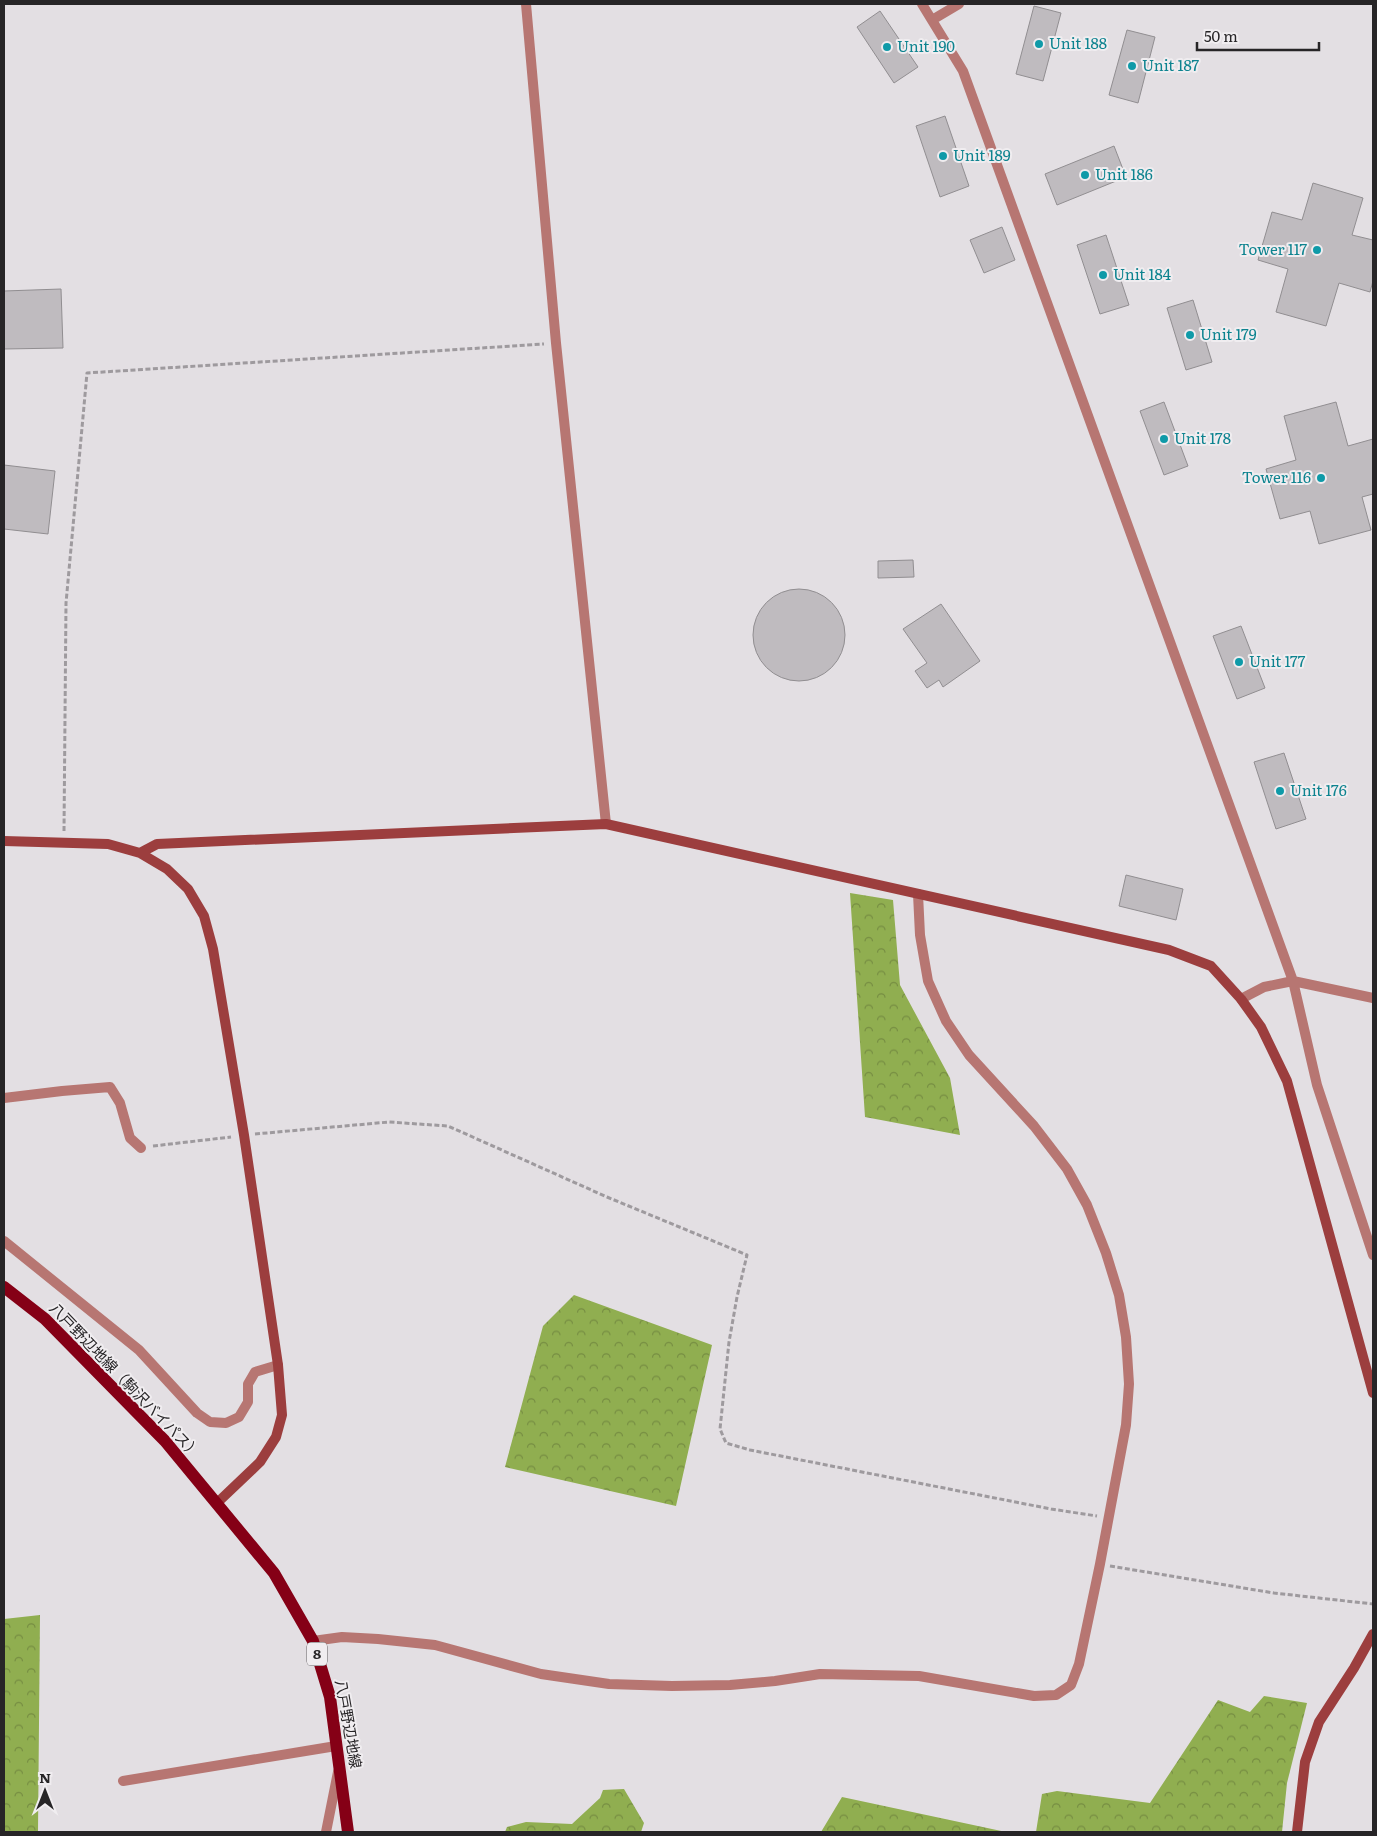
<svg xmlns="http://www.w3.org/2000/svg" width="1377" height="1836" viewBox="0 0 1377 1836" font-family="Literata,'Noto Sans JP',serif">
  <defs>
    <pattern id="forest-crowns" width="20" height="18" patternUnits="userSpaceOnUse" patternTransform="scale(1.25)"><rect width="20" height="18" fill="#90ae50"/><path d="M2 6a3 3 0 1 1 6 0M12 15a3 3 0 1 1 6 0" fill="none" stroke="#768d42"/></pattern>
  </defs>
  <rect width="100%" height="100%" fill="#e3dfe3"/>
  <!-- forest -->
  <path fill="url(#forest-crowns)" d="M850,893l43,7 7,85 50,93 10,57 -95,-18z
    M574,1295l138,50 -36,161 -171,-39 38,-141z
    M40,1615l-2,217h-34v-213z
    M1264,1696l43,7 -20,80 -5,49h-246l6,-38 15,-3 93,12 68,-103 32,12z
    M624,1789l20,34 -3,9h-136l2,-5 19,-5 46,2 28,-26 3,-8z
    M842,1797l164,35h-185z"/>
  <!-- building -->
  <path fill="#bfbbbf" stroke="#918e91" d="M1034,6l27,7 -18,68 -27,-7z
    M880,11l38,56 -24,16 -37,-56z
    M1127,30l28,7 -17,66 -29,-8z
    M945,116l24,70 -29,11 -24,-71z
    M1114,146l12,31 -69,28 -12,-31z
    M1313,183l50,15 -11,37 21,5v41l-3,11 -31,-9 -13,43 -50,-14 12,-43 -30,-9 14,-48 30,8z
    M1002,227l13,33 -31,13 -14,-33z
    M1106,235l23,70 -29,9 -23,-69z
    M61,289l2,59 -59,1v-58z
    M1193,300l19,62 -26,8 -19,-62z
    M1164,402l24,64 -24,9 -24,-64z
    M1336,402l12,44 25,-7v55l-11,3 9,33 -52,14 -9,-33 -30,8 -14,-50 30,-9 -12,-44z
    M4,465l51,6 -7,63 -44,-5z
    M913,560l1,17 -36,1v-17z
    M753 635a46 46 0 1 1 92 0a46 46 0 1 1-92 0Z
    M941,604l39,57 -37,26 -4,-7 -12,8 -12,-17 12,-8 -24,-34z
    M1241,626l24,62 -28,11 -24,-63z
    M1284,753l22,66 -30,10 -22,-67z
    M1126,875l57,14 -7,31 -57,-14z"/>
  <g fill="none" stroke-linecap="round" stroke-linejoin="round">
    <!-- path -->
    <path stroke="#9e9a9e" stroke-width="3" stroke-dasharray="5 2.5" stroke-linecap="butt" d="M64,831l2,-228 21,-230 457,-29
      M255,1134l134,-12 59,4 159,71 140,58 -10,42 -8,45 -9,87 6,14 24,7 301,59 46,7
      M153,1146l78,-9
      M1110,1566l164,27 99,11"/>
    <!-- street -->
    <path stroke="#b77672" stroke-width="10" d="M526,4l30,339 50,481
      M922,4l41,67 330,910 24,104 56,170
      M932,20l27,-16
      M1241,999l23,-12 29,-6 80,17
      M4,1098l58,-7 48,-4 10,16 10,35 11,10
      M4,1241l135,109 58,63 13,9 16,1 13,-6 9,-15v-18l7,-12 23,-7
      M313,1641l29,-4 36,2 57,6 106,29 68,10 63,2 58,-1 45,-4 45,-7 99,2 115,20 22,-1 15,-10 8,-21 21,-100 26,-139 3,-41 -3,-47 -7,-42 -13,-42 -19,-48 -20,-36 -33,-43 -65,-71 -23,-34 -18,-40 -8,-46 -2,-41
      M123,1781l213,-35
      M326,1832l12,-60"/>
    <!-- secondary -->
    <path stroke="#9c3e3e" stroke-width="10" d="M4,841l104,3 32,9 27,16 21,20 16,27 9,33 31,186 34,230 4,50 -6,22 -16,25 -43,41
      M140,853l17,-9 449,-20 563,126 42,16 30,33 20,28 26,54 86,312
      M1297,1832l8,-70 14,-40 35,-54 19,-34"/>
    <!-- primary -->
    <path stroke="#850016" stroke-width="12" d="M4,1287l41,32 120,122 109,132 39,68 17,56 18,135"/>
  </g>
  <!-- markers -->
  <g fill="#0f9aa8" stroke="#f0edf0" stroke-width="2">
    <circle cx="1039" cy="44" r="5"/>
    <circle cx="887" cy="47" r="5"/>
    <circle cx="1132" cy="66" r="5"/>
    <circle cx="943" cy="156" r="5"/>
    <circle cx="1085" cy="175" r="5"/>
    <circle cx="1317" cy="250" r="5"/>
    <circle cx="1103" cy="275" r="5"/>
    <circle cx="1190" cy="335" r="5"/>
    <circle cx="1164" cy="439" r="5"/>
    <circle cx="1321" cy="478" r="5"/>
    <circle cx="1239" cy="662" r="5"/>
    <circle cx="1280" cy="791" r="5"/>
  </g>
  <g text-anchor="middle" stroke-width="4" stroke-linejoin="round" paint-order="stroke">
    <!-- shield labels -->
    <rect fill="#f0edf0" stroke="#636163" stroke-width="1" x="307" y="1642.5" width="20" height="23" rx="4"/>
    <g font-size="14" font-weight="bold" fill="#272527">
      <text x="317" y="1659">8</text>
    </g>
    <!-- culture labels -->
    <g font-size="15" fill="#0d838f" stroke="#f0edf0" text-anchor="start">
      <text x="1049" y="49">Unit 188</text>
      <text x="897" y="52">Unit 190</text>
      <text x="1142" y="71">Unit 187</text>
      <text x="953" y="161">Unit 189</text>
      <text x="1095" y="180">Unit 186</text>
      <text x="1307" y="255" text-anchor="end">Tower 117</text>
      <text x="1113" y="280">Unit 184</text>
      <text x="1200" y="340">Unit 179</text>
      <text x="1174" y="444">Unit 178</text>
      <text x="1311" y="483" text-anchor="end">Tower 116</text>
      <text x="1249" y="667">Unit 177</text>
      <text x="1290" y="796">Unit 176</text>
    </g>
    <!-- street labels -->
    <g font-size="15" fill="#272527" stroke="#f0edf0">
      <text transform="translate(125 1381) rotate(46)" y="5">八戸野辺地線（駒沢バイパス）</text>
      <text transform="translate(348 1724) rotate(80)" y="5">八戸野辺地線</text>
    </g>
  </g>
  <!-- border -->
  <rect width="1377" height="1836" fill="none" stroke="#272527" stroke-width="10"/>
  <!-- north arrow -->
  <g transform="translate(45 1791)" stroke="#f0edf0" stroke-width="4" paint-order="stroke">
  <path d="M0-4L9 19L0 12L-9 19Z" fill="#272527"/>
  <text y="-8" font-size="14" font-weight="bold" text-anchor="middle" fill="#272527">N</text>
  </g>
  <!-- scale -->
  <path d="M1197 42v8h122v-8" fill="none" stroke="#272527" stroke-width="2.5"/>
  <text x="1204" y="42" font-size="15" fill="#272527" stroke="#f0edf0" stroke-width="4" paint-order="stroke">50 m</text>
</svg>
